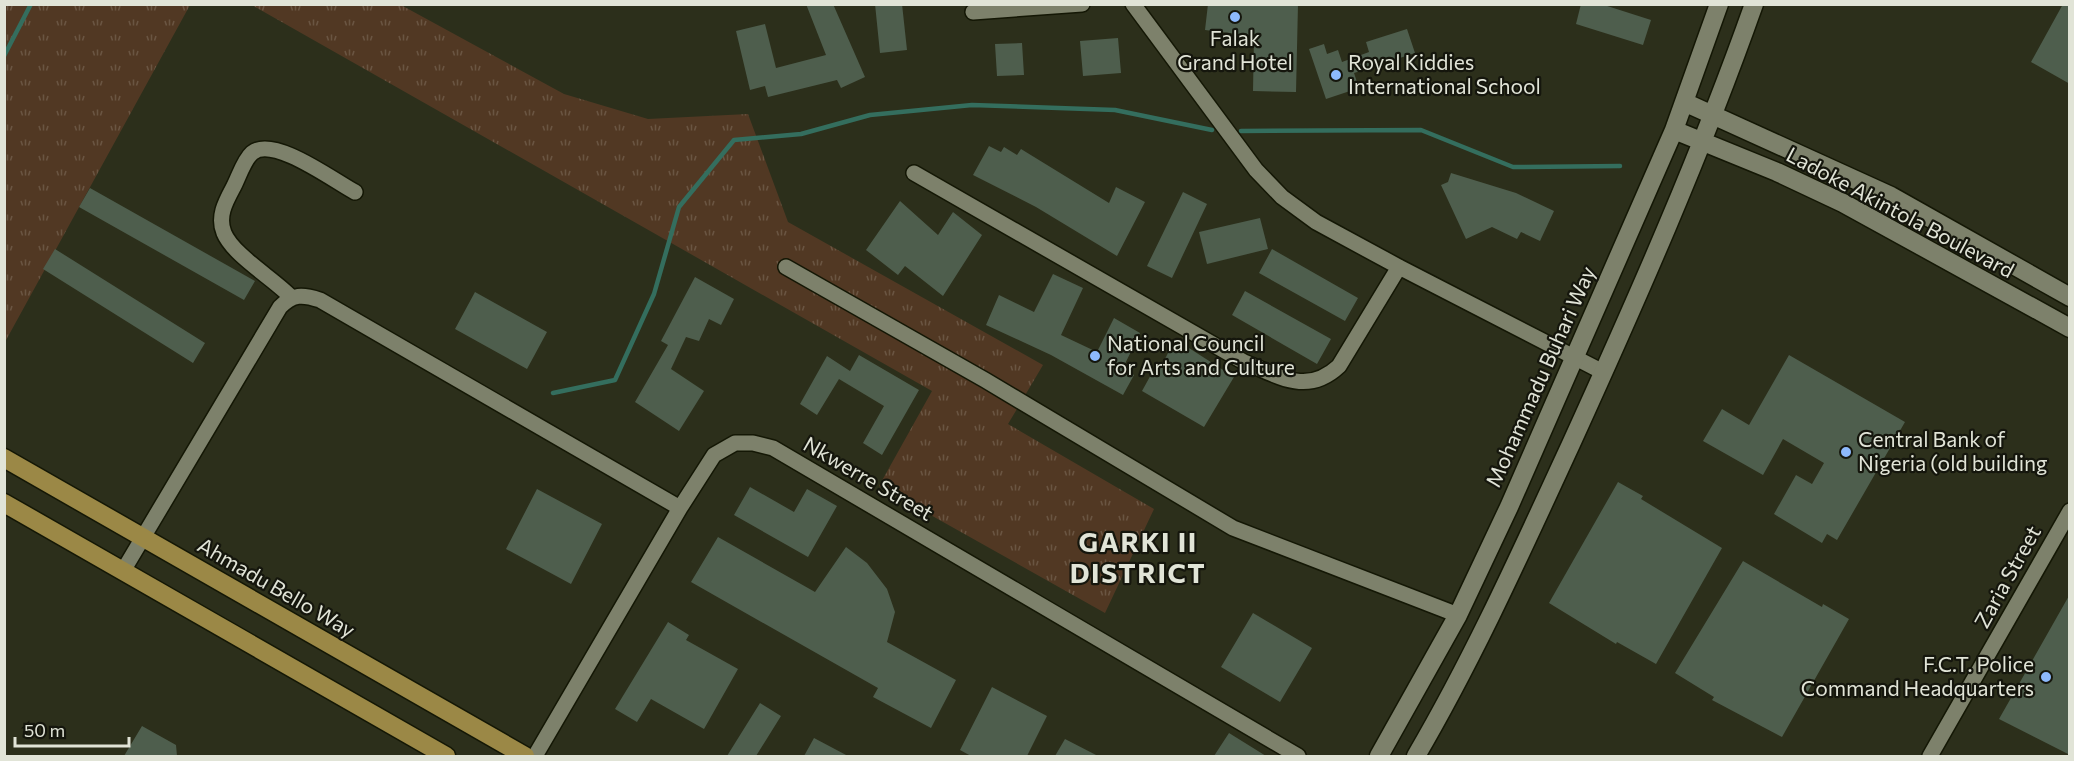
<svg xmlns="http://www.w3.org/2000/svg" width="2074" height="761" viewBox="0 0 2074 761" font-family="Commissioner,sans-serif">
  <defs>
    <pattern id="grass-tufts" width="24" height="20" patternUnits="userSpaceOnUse" patternTransform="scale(1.5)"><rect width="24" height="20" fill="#513823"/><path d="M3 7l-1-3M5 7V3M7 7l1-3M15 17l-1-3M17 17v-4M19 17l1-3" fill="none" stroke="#6a5542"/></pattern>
  </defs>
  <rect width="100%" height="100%" fill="#2c2f1b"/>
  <!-- grass -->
  <path fill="url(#grass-tufts)" d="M5,5h185l-185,337z
    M252,5h149l163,89 84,25 100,-5 40,108 255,143 -35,59 146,85 -49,104 -226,-127 53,-95z"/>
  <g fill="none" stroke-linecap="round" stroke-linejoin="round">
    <!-- stream -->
    <path stroke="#346e5e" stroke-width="4.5" d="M4,56l27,-52
      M1241,131l180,-1 92,37 107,-1
      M553,393l62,-13 39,-86 25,-87 55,-67 67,-6 69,-19 102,-10 143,5 97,20"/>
  </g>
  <!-- building -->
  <path fill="#4e5e4d" d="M806,4h27l32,73 -24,11 -4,-8 -69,17 -3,-11 -15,4 -14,-59 29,-7 11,44 50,-13z
    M875,4h27l5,46 -27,3z
    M1208,4h90l-2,88 -43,-1 1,-55 -49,-6z
    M1581,4h20l50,16 -8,25 -67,-21z
    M2063,4h7v80l-39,-22z
    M1407,29l8,24 -61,20 5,15 -33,11 -17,-50 15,-5 3,10 11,-4 4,12 27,-10 -3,-10z
    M1118,38l3,35 -38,3 -3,-35z
    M1022,43l2,32 -27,1 -2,-32z
    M989,146l12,6 3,-5 13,8 4,-6 88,54 7,-16 29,15 -28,54 -81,-49 -63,-32z
    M1451,173l65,20 38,18 -14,30 -19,-9 -4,7 -25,-12 -26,12 -25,-54 7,-3z
    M90,188l165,93 -11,19 -165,-93z
    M1183,192l24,12 -35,74 -25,-12z
    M900,201l38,34 15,-23 29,23 -39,61 -38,-30 -7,9 -32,-25z
    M1260,218l8,31 -61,15 -8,-32z
    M55,249l150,94 -12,20 -150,-94z
    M1272,249l86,49 -13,23 -86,-48z
    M1053,274l30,14 -22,47 36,17 17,-34 26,15 -17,35 11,7 -11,20 -72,-40 -65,-30 13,-30 35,17z
    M695,277l39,22 -13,26 -12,-6 -10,22 -13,-4 -15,32 33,22 -25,40 -44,-29 33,-57 -7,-4z
    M1245,291l86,48 -14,25 -85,-49z
    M475,292l72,40 -20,37 -72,-40z
    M1175,339l59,38 -30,50 -62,-36 16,-29 4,3z
    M859,355l60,35 -37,65 -19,-12 21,-37 -45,-27 -22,36 -17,-11 27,-48 23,15z
    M1789,355l116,67 -68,118 -10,-6 -5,9 -48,-29 22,-39 16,9 12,-21 -41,-24 -20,36 -60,-34 19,-32 27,16z
    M1618,482l25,14 -2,3 81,49 -66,116 -39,-22 -1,2 -67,-41z
    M750,487l44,25 13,-23 30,17 -29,51 -74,-42z
    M537,489l65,35 -31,60 -65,-35z
    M718,537l97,55 31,-45 21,16 20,26 8,23 -8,30 69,38 -25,48 -58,-31 5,-9 -187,-106z
    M1743,561l79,46 1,-3 26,15 -67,118 -70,-37 2,-3 -39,-24z
    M2070,594v161l-71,-36z
    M1253,613l59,35 -32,54 -59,-35z
    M668,622l21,13 -3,5 52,29 -34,60 -53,-30 -14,23 -22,-13z
    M992,687l55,29 -20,40h-56l-11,-6z
    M760,703l21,13 -25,40h-29z
    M142,726l34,19 1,11h-53z
    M1229,733l37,23h-52z
    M814,738l34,18h-44z
    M1065,739l33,17h-43z"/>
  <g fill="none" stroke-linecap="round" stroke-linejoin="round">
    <defs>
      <path id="street" d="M1133,4l123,166 26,27 34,25 83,45 204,105
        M973,12l109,-8
        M914,173l330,189c35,14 63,34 95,4l60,-99
        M786,267l199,113 248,148 225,87
        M291,297c-17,-18 -58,-42 -67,-64 -7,-17 2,-32 10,-47 5,-10 10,-26 18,-33 21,-18 82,28 103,39
        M123,571l157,-264c13,-13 22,-13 40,-7l360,208
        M535,756l145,-248 34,-53 21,-12h18l20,5 525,308
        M1930,756l140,-245"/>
      <path id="secondary" d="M1684,102l207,94 179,101
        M1674,130l103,42 66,31 227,125
        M1379,756l79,-141 51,-108 165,-377 45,-126
        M1416,756c59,-101 106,-206 155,-312 66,-145 130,-290 183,-440"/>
      <path id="primary" d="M4,458l521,298
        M4,503l442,253"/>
    </defs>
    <!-- street casing -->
    <use href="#street" stroke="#141705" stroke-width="18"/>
    <!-- secondary casing -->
    <use href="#secondary" stroke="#141705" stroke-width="21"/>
    <!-- primary casing -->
    <use href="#primary" stroke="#141705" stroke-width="21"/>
    <!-- street -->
    <use href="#street" stroke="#7d816b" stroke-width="15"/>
    <!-- secondary -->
    <use href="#secondary" stroke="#7d816b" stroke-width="18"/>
    <!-- primary -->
    <use href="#primary" stroke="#9b8846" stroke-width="18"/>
  </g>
  <!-- markers -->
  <g fill="#8db9fc" stroke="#15160d" stroke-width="2">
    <circle cx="1235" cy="17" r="6"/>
    <circle cx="1336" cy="75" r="6"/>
    <circle cx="1095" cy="356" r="6"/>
    <circle cx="1846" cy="452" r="6"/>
    <circle cx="2046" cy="677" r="6"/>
  </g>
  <g text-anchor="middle" stroke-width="4.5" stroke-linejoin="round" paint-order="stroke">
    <!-- poi labels -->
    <g font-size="21" fill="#e1e4d7" stroke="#15160d" text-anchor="start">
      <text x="1235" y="46" text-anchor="middle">Falak<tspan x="1235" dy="24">Grand Hotel</tspan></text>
      <text x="1348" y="70">Royal Kiddies<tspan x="1348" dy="24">International School</tspan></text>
      <text x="1107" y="351">National Council<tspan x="1107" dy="24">for Arts and Culture</tspan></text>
      <text x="1858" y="447">Central Bank of<tspan x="1858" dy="24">Nigeria (old building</tspan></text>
      <text x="2034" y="672" text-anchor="end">F.C.T. Police<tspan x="2034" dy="24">Command Headquarters</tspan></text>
    </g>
    <!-- street labels -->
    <g font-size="21" fill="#e1e4d7" stroke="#15160d">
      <text transform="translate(1900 213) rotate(28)" y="7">Ladoke Akintola Boulevard</text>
      <text transform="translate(1541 377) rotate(-66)" y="7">Mohammadu Buhari Way</text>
      <text transform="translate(868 479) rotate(30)" y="7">Nkwerre Street</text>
      <text transform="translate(2008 577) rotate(-61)" y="7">Zaria Street</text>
      <text transform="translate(276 588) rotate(30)" y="7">Ahmadu Bello Way</text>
    </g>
    <!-- district labels -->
    <g font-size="27" font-weight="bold" letter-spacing="1.5" fill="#e1e4d7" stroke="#15160d">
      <text x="1138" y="552">GARKI II<tspan x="1138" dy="31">DISTRICT</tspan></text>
    </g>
  </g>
  <!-- border -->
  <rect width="2074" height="761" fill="none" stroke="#e1e4d7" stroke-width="12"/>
  <!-- scale -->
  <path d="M15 737v9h114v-9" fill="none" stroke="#e1e4d7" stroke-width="3"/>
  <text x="24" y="737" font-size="18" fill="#e1e4d7" stroke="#15160d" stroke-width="4.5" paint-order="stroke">50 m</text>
</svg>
